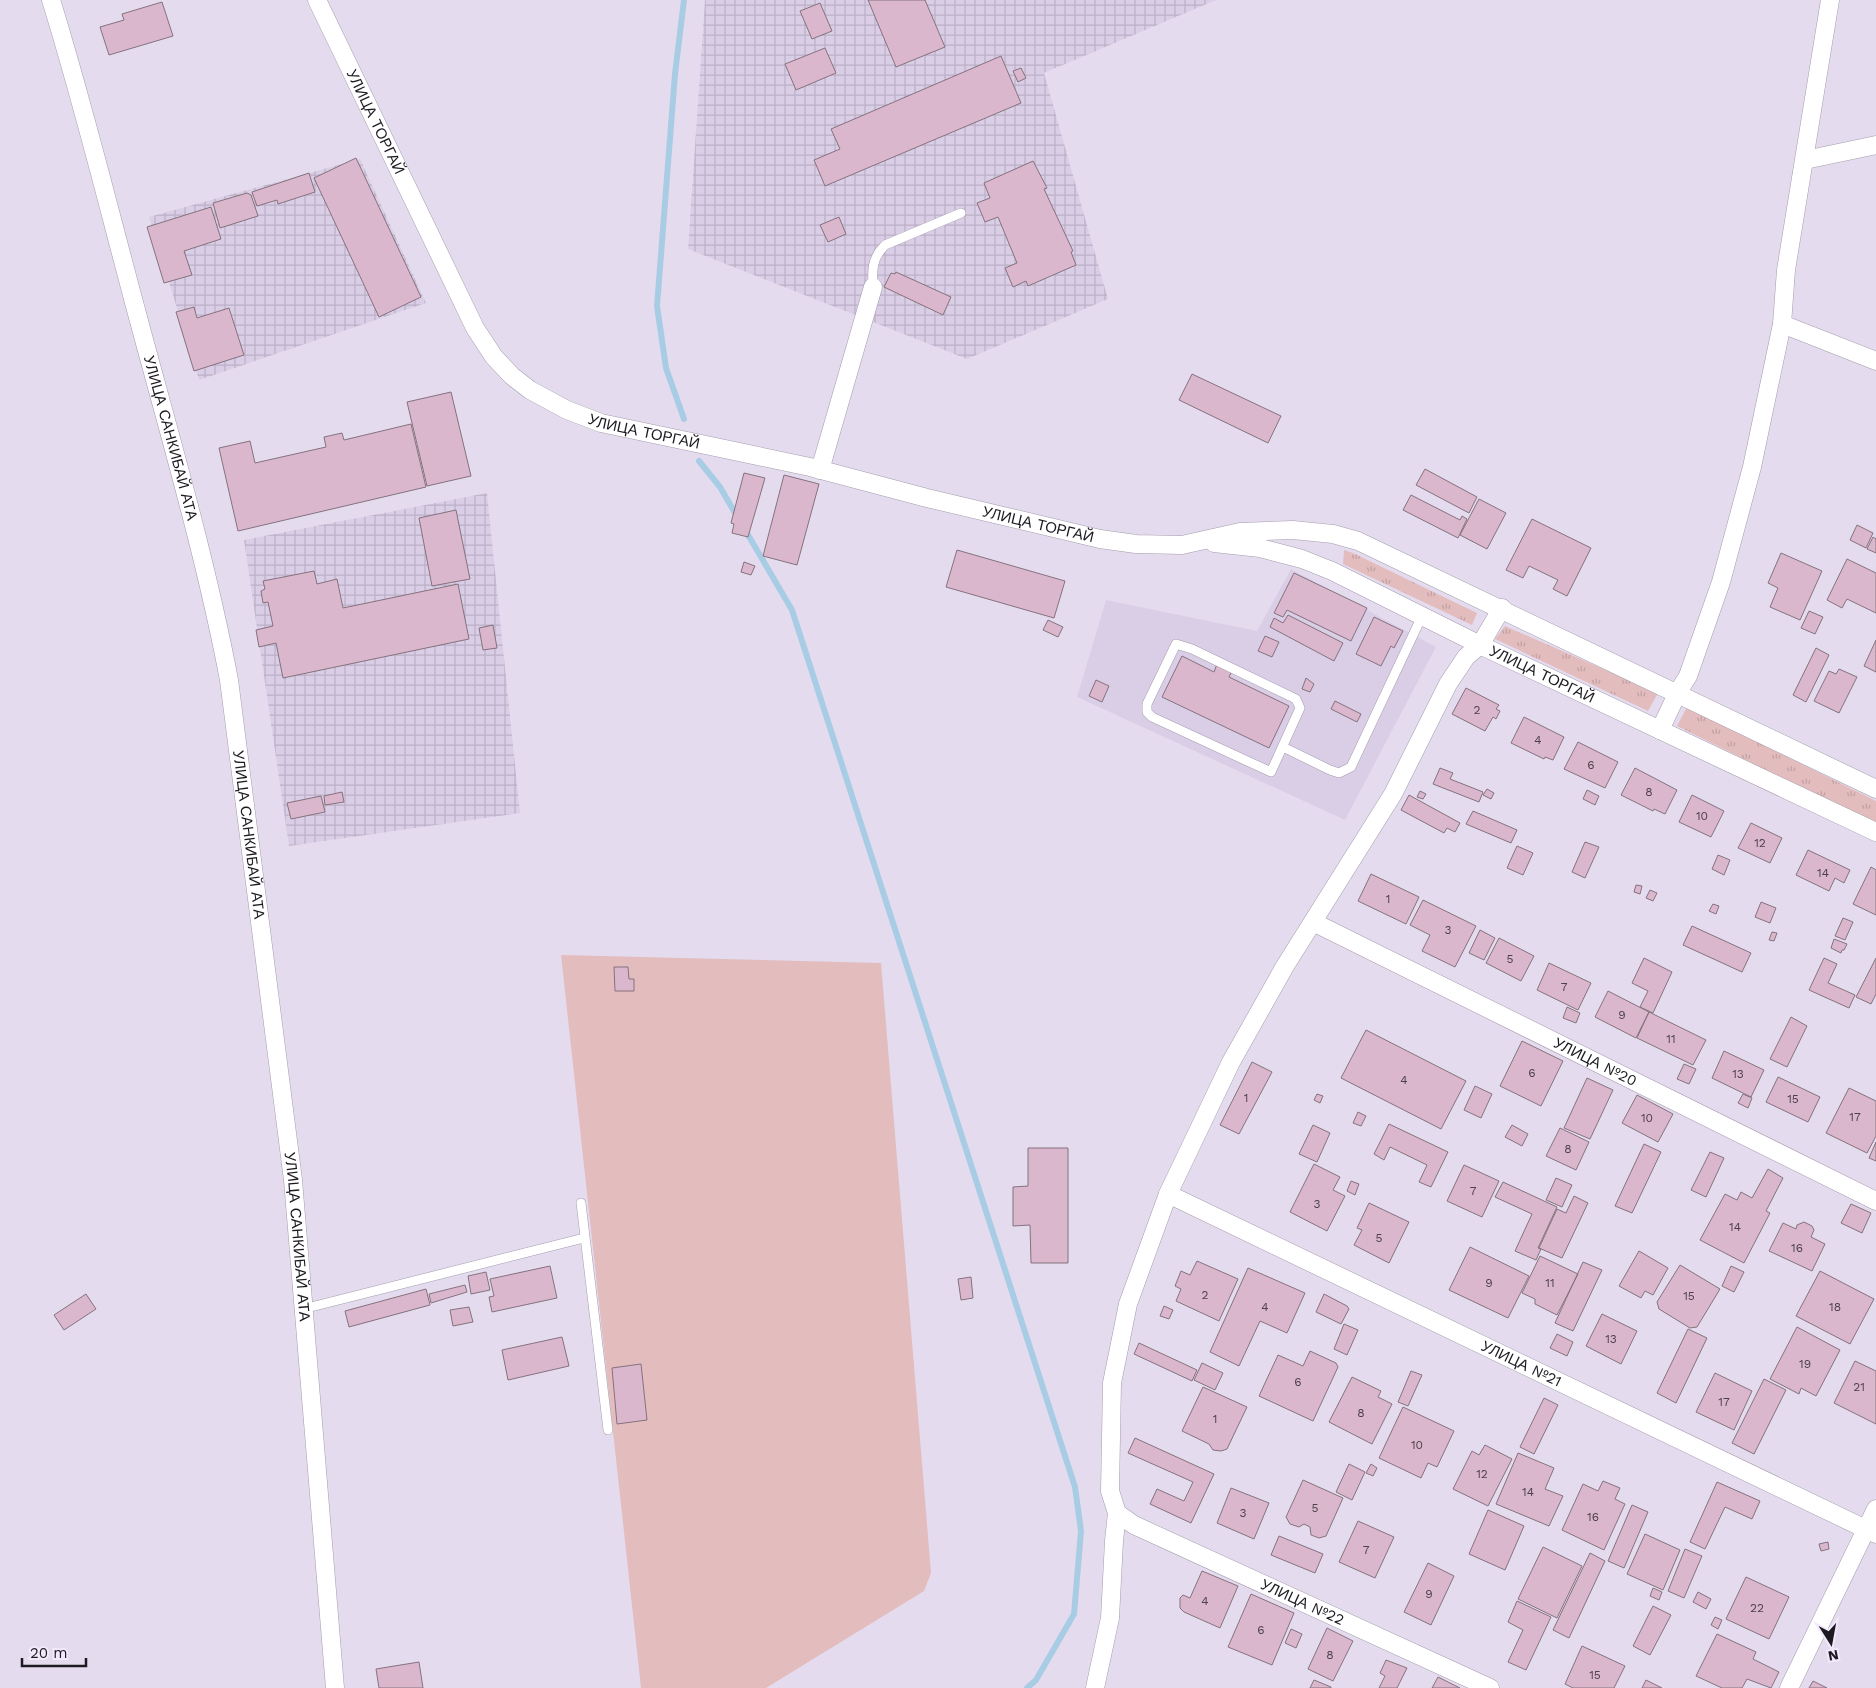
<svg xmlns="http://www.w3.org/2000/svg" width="1876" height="1688" viewBox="0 0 1876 1688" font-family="'Work Sans',sans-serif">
  <defs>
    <pattern id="industrial-grid" width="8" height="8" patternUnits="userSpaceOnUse" patternTransform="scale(1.25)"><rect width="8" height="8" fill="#dacee7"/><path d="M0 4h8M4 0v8" fill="none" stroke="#bbb0c6"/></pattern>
    <pattern id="grass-tufts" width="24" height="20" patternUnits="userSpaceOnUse" patternTransform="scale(1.25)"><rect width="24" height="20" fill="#e3bcbe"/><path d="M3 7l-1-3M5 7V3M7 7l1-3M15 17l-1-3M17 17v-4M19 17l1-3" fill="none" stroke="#c2a1a3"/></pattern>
  </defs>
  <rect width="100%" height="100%" fill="#e4dcee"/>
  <!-- built -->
  <path fill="#dacee7" d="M1291,569l145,78 -91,173 -268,-123 29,-97 151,31z"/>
  <!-- industrial -->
  <path fill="url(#industrial-grid)" d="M705,0h511l-172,73 64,226 -141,60 -279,-110z
    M360,159l66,144 -227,77 -50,-163z
    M487,493l33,320 -231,33 -45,-306z"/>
  <!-- grass -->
  <path fill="url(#grass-tufts)" d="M1344,550l9,3 124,60 -5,12 -129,-61z
    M1505,626l153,67 -10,18 -153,-72z
    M1687,707l189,94v23l-199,-98z"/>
  <!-- park -->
  <path fill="#e3bcbe" d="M561,955l320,8 50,610 -7,18 -158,97h-125z"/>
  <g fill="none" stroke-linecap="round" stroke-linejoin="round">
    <!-- stream -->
    <path stroke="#a9cce5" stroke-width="6" d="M684,0l-9,74 -18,232 9,62 18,51
      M699,461l21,26 18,31
      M744,528l48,82 283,877 6,44 -7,83 -38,66 -9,8"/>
  </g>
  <!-- building -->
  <path fill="#dbb7ce" stroke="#84727d" d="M868,0h57l20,47 -49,20z
    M162,2l11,34 -64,19 -9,-28 24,-7 -2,-6z
    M820,3l12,28 -20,8 -12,-28z
    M825,48l11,25 -40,17 -11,-26z
    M1001,56l20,47 -196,83 -11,-26 26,-11 -9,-20z
    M1021,68l5,10 -8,4 -5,-11z
    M356,158l65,139 -42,20 -65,-139z
    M1033,161l14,27 -3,1 29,62 -2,1 5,13 -48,21 -2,-5 -13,6 -8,-19 12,-5 -19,-46 -13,5 -8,-19 13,-5 -6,-15z
    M309,173l6,19 -37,12 -1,-4 -20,6 -5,-14z
    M247,193l4,2 7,21 -38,12 -7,-25z
    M211,207l10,32 -37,12 8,24 -28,8 -17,-56z
    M839,217l7,17 -18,8 -8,-17z
    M896,272l55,25 -8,18 -59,-28 7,-14 4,1z
    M194,307l3,11 32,-10 15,47 -50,16 -18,-59z
    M1192,374l89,42 -13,27 -89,-43z
    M451,392l20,84 -44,10 -20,-84z
    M411,424l15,63 -188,44 -19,-83 31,-7 5,22 71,-16 -2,-10 18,-4 2,7z
    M1425,469l52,28 -8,16 -53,-28z
    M744,473l21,5 -17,59 -16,-4 2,-9 -3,-1z
    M784,475l35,9 -22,81 -34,-9z
    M1411,495l49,25 2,-4 5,3 -9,19 -55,-28z
    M1479,499l27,14 -19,36 -27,-14z
    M456,510l14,69 -38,7 -13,-68z
    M1532,519l59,29 -24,48 -14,-7 5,-9 -29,-14 -6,12 -17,-8z
    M1857,525l16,8 -7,15 -16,-8z
    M1873,537l3,2v14l-9,-4z
    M957,550l108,31 -11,37 -108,-31z
    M1781,553l41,18 -22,49 -30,-13 8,-19 -10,-5z
    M1847,559l29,14v40l-29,-14 -5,9 -15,-8z
    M744,562l11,4 -4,9 -10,-3z
    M314,571l3,13 20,-5 6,29 115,-24 11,55 -186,39 -7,-35 -17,4 -3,-17 17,-4 -5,-24 -5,1 -2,-12 4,-2 -2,-8z
    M1294,573l73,35 -16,33 -64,-31 -4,7 -9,-4z
    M1809,611l14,6 -8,17 -14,-6z
    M1288,615l55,28 -9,18 -64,-34 4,-9 9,5z
    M1374,617l29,14 -9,17 -3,-2 -10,20 -25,-12z
    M1048,620l15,7 -5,10 -15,-7z
    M493,625l4,23 -14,2 -4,-22z
    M1265,636l14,6 -7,15 -14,-6z
    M1876,640v32l-12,-6z
    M1816,648l13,7 -23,47 -13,-7z
    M1182,656l32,16 3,-8 15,7 -3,6 60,29 -20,42 -107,-51z
    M1839,669l18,8 -18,36 -25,-12 15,-30 7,3z
    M1306,678l8,6 -4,8 -8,-3z
    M1096,680l13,6 -7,16 -13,-6z
    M1466,688l33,17 -3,4 4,2 -4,8 -3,-2 -8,14 -33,-17z
    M1335,701l26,13 -4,8 -26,-13z
    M1524,717l40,20 -11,23 -8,-3 -1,2 -33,-16z
    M1578,742l40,20 -13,26 -41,-19z
    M1440,768l13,5 -3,6 33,13 -4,10 -46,-18z
    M1635,768l42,22 -12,24 -11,-5 -1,2 -32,-16z
    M1487,789l7,4 -3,6 -8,-4z
    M1587,790l12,6 -4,9 -12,-6z
    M1420,791l6,3 -3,5 -6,-2z
    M342,792l2,10 -19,3 -1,-9z
    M1409,795l51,28 -5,9 -8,-4 -3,5 -43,-23z
    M1692,795l32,16 -13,26 -32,-15z
    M321,796l4,16 -34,7 -4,-16z
    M1473,811l44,19 -6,13 -45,-19z
    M1751,823l31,15 -12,25 -32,-15z
    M1585,842l14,5 -14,31 -13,-6z
    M1517,846l16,7 -10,22 -16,-7z
    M1808,850l42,20 -6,13 -9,-5 -6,13 -33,-16z
    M1718,855l12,5 -6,15 -12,-6z
    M1871,867l5,3v45l-23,-11z
    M1371,874l48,23 -13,27 -48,-23z
    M1636,885l6,1 -2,8 -6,-2z
    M1650,890l7,3 -4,8 -7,-3z
    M1423,900l53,26 -21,41 -33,-16 8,-16 -20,-10z
    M1761,902l15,6 -6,15 -15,-6z
    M1713,904l6,2 -3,8 -7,-3z
    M1843,918l10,4 -8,18 -10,-4z
    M1692,926l59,27 -9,19 -59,-27z
    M1480,930l15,8 -11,22 -15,-7z
    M1772,932l5,1 -3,8 -5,-1z
    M1499,938l35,18 -13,25 -35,-18z
    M1834,939l13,5 -3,6h-2l-1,3 -10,-5z
    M1644,958l28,14 -19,41 -13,-6 8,-16 -16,-8z
    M1824,958l13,6 -9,19 27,12 -6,13 -40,-18z
    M1876,958v36l-5,10 -15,-7z
    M1549,963l42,20 -13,27 -41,-20z
    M614,967h14l1,12h5v12h-19z
    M1608,991l41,21 -13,26 -41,-21z
    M1567,1007l13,6 -4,10 -13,-5z
    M1649,1012l57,28 -13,25 -56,-27z
    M1791,1017l16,9 -20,41 -17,-8z
    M1366,1030l100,51 -25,48 -100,-51z
    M1522,1041l41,20 -22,45 -41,-20z
    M1724,1051l40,19 -13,27 -39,-19z
    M1252,1062l20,10 -33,62 -19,-9z
    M1684,1064l12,5 -7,15 -12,-5z
    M1778,1077l42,20 -12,25 -42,-20z
    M1587,1078l26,12 -23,49 -26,-11z
    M1475,1086l17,8 -11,24 -17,-8z
    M1849,1088l27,13v35l-9,17 -41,-20z
    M1317,1094l6,2 -3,7 -6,-3z
    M1743,1094l9,4 -4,10 -10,-5z
    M1637,1095l36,19 -15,28 -36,-19z
    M1358,1112l8,4 -5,10 -8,-3z
    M1389,1124l59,28 -17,35 -12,-5 8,-17 -37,-18 -6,13 -10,-6z
    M1313,1125l17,8 -13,29 -18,-8z
    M1512,1125l16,9 -6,12 -17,-9z
    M1560,1128l29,14 -13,28 -30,-14z
    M1876,1142v19l-7,-3z
    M1644,1144l17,8 -29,61 -17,-7z
    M1028,1148h40v115h-37l-1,-38 -17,1v-39l15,-1z
    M1710,1152l14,6 -18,39 -15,-7z
    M1314,1164l26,13 -7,13 12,6 -18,35 -37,-19z
    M1464,1165l35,16 -17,36 -35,-16z
    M1768,1169l15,9 -17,33 4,2 -26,50 -44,-23 25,-46 12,6 4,-8 11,6z
    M1556,1178l16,7 -10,22 -16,-7z
    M1351,1181l8,3 -4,11 -8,-4z
    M1503,1182l54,25 -19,41 3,1 -5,11 -21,-9 17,-37 -37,-17z
    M1574,1196l14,7 -26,55 -23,-10 18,-39 9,4z
    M1369,1203l40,19 -20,41 -35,-18 8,-15 -5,-2z
    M1851,1204l20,9 -9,20 -21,-10z
    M1804,1222l8,4 2,4 -3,7 14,7 -13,27 -43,-20 14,-28 13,6 1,-4z
    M1470,1247l59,29 -21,42 -59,-28z
    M1639,1251l29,17 -15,27 -8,-4 -4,7 -22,-12z
    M1540,1256l38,18 -21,41 -22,-11v-5l-13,-6z
    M1197,1261l41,18 -19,42 -43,-20 5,-12 -6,-3 6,-15 9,4z
    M1583,1262l19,8 -29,61 -18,-8z
    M1680,1265l40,24 -23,38 -7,1 -31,-19 -2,-7z
    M550,1266l7,32 -65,14 -3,-15 5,-1 -4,-17z
    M1731,1266l13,6 -10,20 -12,-6z
    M1248,1268l57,25 -18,40 -27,-12 -21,45 -29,-14z
    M1820,1271l54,28 -24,45 -54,-28z
    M486,1272l4,18 -19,4 -3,-18z
    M971,1277l2,21 -12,2 -3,-21z
    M465,1285l2,7 -36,11 -2,-9z
    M426,1289l4,16 -81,22 -4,-16z
    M86,1294l10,15 -32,21 -10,-15z
    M1324,1294l23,12 2,3 -8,15 -25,-12z
    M1164,1306l9,4 -4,9 -9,-3z
    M469,1307l4,15 -20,4 -3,-16z
    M1602,1314l35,17 -16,33 -35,-18z
    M1344,1324l14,6 -11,25 -13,-6z
    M1797,1327l43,23 -24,46 -15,-8 -2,6 -29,-15z
    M1688,1329l19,9 -31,65 -19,-10z
    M1557,1334l16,8 -6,14 -17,-8z
    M562,1337l7,29 -61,14 -6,-30z
    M1139,1343l58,27 -5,11 -58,-27z
    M1310,1351l26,12 2,4 -25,54 -54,-25 19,-41 25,11z
    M1855,1361l21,10v53l-42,-21z
    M1202,1363l21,10 -8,17 -21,-10z
    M641,1364l6,56 -30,4 -5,-56z
    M1411,1371l11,4 -14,31 -10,-4z
    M1715,1373l37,18 -18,39 -38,-18z
    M1352,1377l29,14 -3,6 14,7 -20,40 -43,-22z
    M1764,1379l22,11 -32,64 -22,-11z
    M1203,1387l44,20 -20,42 -6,2 -8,-1 -4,-6 -27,-13z
    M1544,1398l14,7 -24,49 -14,-7z
    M1403,1407l51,24 -17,36 -9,-4 -7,15 -42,-20z
    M1135,1438l79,36 -23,49 -41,-19 7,-15 27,12 9,-19 -65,-29z
    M1485,1445l27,14 -24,47 -35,-17 19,-38 7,4z
    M1518,1453l36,15 -9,21 18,7 -14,30 -53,-22z
    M1349,1464l16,8 -13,28 -16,-8z
    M1371,1464l6,4 -4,8 -7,-3z
    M1303,1480l40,18 -17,38 -7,2 -8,-3 -1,-8 -6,-3 -5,3 -9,-3 -4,-7z
    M1603,1481l17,7 -5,11 10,5 -21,46 -42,-20 21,-46 15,7z
    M1717,1482l43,19 -8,18 -27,-12 -20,42 -15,-7z
    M1231,1488l38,15 -15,36 -37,-16z
    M1632,1505l16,7 -24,56 -16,-7z
    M1488,1510l36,16 -19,44 -36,-16z
    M1358,1521l36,16 -19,41 -36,-16z
    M1645,1534l35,16 -17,40 -36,-16z
    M1279,1536l44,18 -8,19 -44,-18z
    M1828,1542l1,7 -8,2 -2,-7z
    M1543,1547l39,19 -25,52 -39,-19z
    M1685,1549l17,7 -18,42 -16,-7z
    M1590,1553l15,8 -36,77 -16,-8z
    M1428,1563l26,13 -23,49 -27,-13z
    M1202,1571l36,15 -18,42 -36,-16 -4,-4v-10l3,-3 7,3z
    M1746,1577l43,20 -20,42 -43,-20z
    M1653,1588l9,4 -3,8 -9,-4z
    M1698,1592l13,7 -5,10 -13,-7z
    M1251,1594l43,19 -22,52 -44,-18z
    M1517,1601l34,16 -25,53 -18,-8 15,-32 -15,-8z
    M1653,1606l18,9 -21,40 -17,-9z
    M1715,1617l7,3 -4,9 -7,-4z
    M1327,1628l26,13 -20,40 -25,-12z
    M1291,1629l11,5 -6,14 -11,-5z
    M1717,1634l39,18 -3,7 26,13 -8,16 -24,-9 -5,9h-20l-26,-12z
    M1582,1646l43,20 -11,22h-41l-8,-4z
    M1386,1660l21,8 -10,20h-18l6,-12 -5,-3z
    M419,1662l4,26h-44l-3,-19z
    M1438,1677l22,11h-28z
    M1314,1680l17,7v1h-21z
    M1646,1680l16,8h-20z
    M1813,1681l14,7h-18z"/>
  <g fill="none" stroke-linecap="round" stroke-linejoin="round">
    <defs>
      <path id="lane" d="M873,287c-1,-17 -1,-29 12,-42l76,-32
        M1176,644l16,5 104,50 4,9 -29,64 -119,-55 -5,-5v-8z
        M1283,747l47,23 9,3 12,-6 71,-151
        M581,1203l27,227
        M303,1309l281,-71"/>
      <g id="street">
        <path id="s1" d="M51,0c33,106 59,214 88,321 32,119 67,238 90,359l64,500 42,508"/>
        <path id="s2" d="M317,0l158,328 19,29 18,19 18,14 37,20 34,13 209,44 117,31 173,41 36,5 46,1 58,-13 53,-2 40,4 25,7 518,248"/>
        <path d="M1805,160l71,-15"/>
        <path d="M1782,324l94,37"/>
        <path d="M820,470l53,-183"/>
        <path id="s3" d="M1214,543l46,5 42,11 30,12 148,74 396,187"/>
        <path d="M1660,730l18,-38 10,-16 33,-94 31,-115 30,-143 4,-54 44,-270"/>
        <path id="s4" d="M1313,922l563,279"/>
        <path id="s5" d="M1168,1194l708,340"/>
        <path id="s6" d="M1117,1513l17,12 356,163"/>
        <path d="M1095,1688l15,-70 4,-77 3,-28 -7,-22 2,-108 16,-79 40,-110 63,-132 54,-96 108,-172 55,-110 18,-27 14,-12 22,-37"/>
        <path d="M1789,1688l87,-179"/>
      </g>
    </defs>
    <!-- lane casing -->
    <use href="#lane" stroke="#a49cad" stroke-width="10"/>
    <!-- street casing -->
    <use href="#street" stroke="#a49cad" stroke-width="19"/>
    <!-- lane -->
    <use href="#lane" stroke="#fff" stroke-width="9"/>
    <!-- street -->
    <use href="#street" stroke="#fff" stroke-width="18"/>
  </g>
  <g text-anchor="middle" stroke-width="5" stroke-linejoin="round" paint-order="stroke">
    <!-- number labels -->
    <g font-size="12" fill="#4c414c">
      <text x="1477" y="714">2</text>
      <text x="1538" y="744">4</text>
      <text x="1591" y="769">6</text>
      <text x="1649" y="796">8</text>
      <text x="1702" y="820">10</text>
      <text x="1760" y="847">12</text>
      <text x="1823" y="877">14</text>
      <text x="1388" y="903">1</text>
      <text x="1448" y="934">3</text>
      <text x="1510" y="963">5</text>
      <text x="1564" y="991">7</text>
      <text x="1622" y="1019">9</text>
      <text x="1671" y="1043">11</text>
      <text x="1532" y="1077">6</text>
      <text x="1738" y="1078">13</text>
      <text x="1404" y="1084">4</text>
      <text x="1246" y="1102">1</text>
      <text x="1793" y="1103">15</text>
      <text x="1855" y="1121">17</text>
      <text x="1647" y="1122">10</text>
      <text x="1568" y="1153">8</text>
      <text x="1473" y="1195">7</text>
      <text x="1317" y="1208">3</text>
      <text x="1735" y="1231">14</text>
      <text x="1379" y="1242">5</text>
      <text x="1797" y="1252">16</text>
      <text x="1489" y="1287">9</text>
      <text x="1550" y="1287">11</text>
      <text x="1205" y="1299">2</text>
      <text x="1689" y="1300">15</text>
      <text x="1265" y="1311">4</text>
      <text x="1835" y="1311">18</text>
      <text x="1611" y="1343">13</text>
      <text x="1805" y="1368">19</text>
      <text x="1298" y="1386">6</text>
      <text x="1859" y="1391">21</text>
      <text x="1724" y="1406">17</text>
      <text x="1361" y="1417">8</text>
      <text x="1215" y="1423">1</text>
      <text x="1417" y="1449">10</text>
      <text x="1482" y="1478">12</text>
      <text x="1528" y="1496">14</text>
      <text x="1315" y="1512">5</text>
      <text x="1243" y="1517">3</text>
      <text x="1593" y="1521">16</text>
      <text x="1366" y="1554">7</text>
      <text x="1429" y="1598">9</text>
      <text x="1205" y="1605">4</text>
      <text x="1757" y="1612">22</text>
      <text x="1261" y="1634">6</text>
      <text x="1330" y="1659">8</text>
      <text x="1595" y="1679">15</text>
    </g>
    <!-- street labels -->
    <g font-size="15" fill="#1d1a21" stroke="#f2e9fc">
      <text dy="5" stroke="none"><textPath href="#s2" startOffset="135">УЛИЦА ТОРГАЙ</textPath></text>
      <text dy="5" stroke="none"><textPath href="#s2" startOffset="570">УЛИЦА ТОРГАЙ</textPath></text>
      <text dy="5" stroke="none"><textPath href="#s1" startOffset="454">УЛИЦА САНКИБАЙ АТА</textPath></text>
      <text dy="5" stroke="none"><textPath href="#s2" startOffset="975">УЛИЦА ТОРГАЙ</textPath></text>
      <text dy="5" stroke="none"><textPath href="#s3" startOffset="356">УЛИЦА ТОРГАЙ</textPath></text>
      <text dy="5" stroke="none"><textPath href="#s1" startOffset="859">УЛИЦА САНКИБАЙ АТА</textPath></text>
      <text dy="5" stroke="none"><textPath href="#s4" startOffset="315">УЛИЦА №20</textPath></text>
      <text dy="5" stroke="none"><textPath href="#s1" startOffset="1264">УЛИЦА САНКИБАЙ АТА</textPath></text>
      <text dy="5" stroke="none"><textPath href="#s5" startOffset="392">УЛИЦА №21</textPath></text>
      <text dy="5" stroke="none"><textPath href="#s6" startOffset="206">УЛИЦА №22</textPath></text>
    </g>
  </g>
  <!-- north arrow -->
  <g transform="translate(1831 1643) rotate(169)" stroke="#f2e9fc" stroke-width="4" paint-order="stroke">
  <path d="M0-4L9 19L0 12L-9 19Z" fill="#1d1a21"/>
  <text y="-8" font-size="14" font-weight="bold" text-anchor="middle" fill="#1d1a21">N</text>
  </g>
  <!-- scale -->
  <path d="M22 1658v8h64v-8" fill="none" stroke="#1d1a21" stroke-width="2.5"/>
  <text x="30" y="1658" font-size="15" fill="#1d1a21" stroke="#f2e9fc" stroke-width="4" paint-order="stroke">20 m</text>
</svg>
